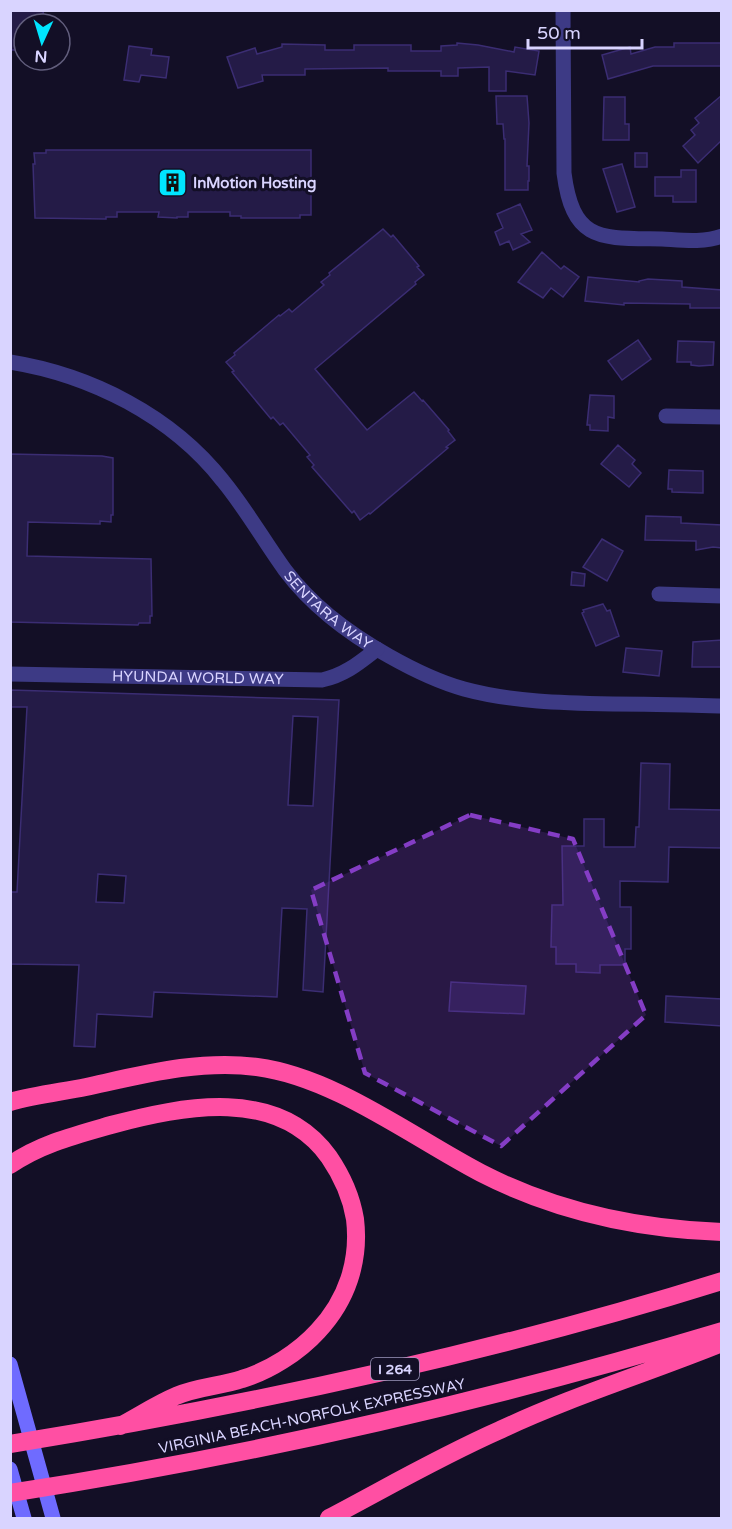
<svg xmlns="http://www.w3.org/2000/svg" width="732" height="1529" viewBox="0 0 732 1529" font-family="'Varela Round',sans-serif">
  <rect width="100%" height="100%" fill="#130f26"/>
  <!-- building -->
  <path fill="#241b47" stroke="#3b2d73" stroke-width="1.5" fill-rule="evenodd" d="M10,10h33l1,14h-20v26h-14z
    M457,43l21,2 36,7 1,-5 24,4 -4,24 -29,-4v20h-17v-24l-31,1v8h-17v-5h-53v-3l-83,1v6h-43l1,6 -25,7 -11,-31 28,-9 2,6 25,-7v-3l43,1v5h29v-5h57v6h30v-5l16,-1z
    M674,43h48v23h-69l-45,13 -6,-24 28,-8 1,7 24,-7h19z
    M129,46l23,3 -1,6 18,2 -3,21 -25,-3 -2,7 -15,-2z
    M722,95v45l-24,23 -15,-17 12,-11 -4,-5 8,-7 -4,-5z
    M496,96h31l2,27 -2,43h2v15h-1v9h-23v-51h-1l-1,-15h-6z
    M604,97h21v27h4v16h-26z
    M46,150h265v65h-11v3h-59v-2h-11v-4h-42v5h-11v1l-19,-1 1,-5h-42v5h-11v2l-71,-1 -2,-54h2l-1,-11h12z
    M635,153h12v14h-12z
    M622,164l13,43 -18,5 -14,-43z
    M681,170h15v32h-23v-6h-18v-19h26z
    M520,204l12,26 -11,4 9,8 -17,8 -4,-9 -9,4 -5,-13 8,-4 -6,-14z
    M383,229l8,8 2,-2 26,31 -2,1 7,8 -9,7 1,2 -101,85 52,61 47,-38 8,9 1,-1 26,30 -1,1 7,9 -9,7 2,1 -78,66 -1,-1 -9,7 -6,-9 -2,2 -40,-46 2,-2 -7,-8 3,-2 -27,-32 -3,2 -7,-8 -2,2 -39,-47 2,-1 -8,-9 9,-7 -1,-2 45,-38 1,1 9,-7 3,3 32,-27 -3,-3 9,-7 -1,-2z
    M542,252l19,17 3,-3 15,11 -16,20 -12,-9 -8,10 -25,-16z
    M588,277l51,5v-1l9,-2 34,2v6l40,3v18h-32v-4l-66,-1v2l-39,-4z
    M638,340l13,19 -29,21 -14,-19z
    M678,341l36,1 -1,23 -14,1 -8,-1v-3h-14z
    M590,395l24,1v22l-6,-1v14l-18,-1v-5h-3z
    M618,445l17,15 -3,4 9,9 -12,14 -28,-23z
    M10,454l92,2 11,2v57h-2v7l-11,-1v3l-72,-2 -1,34 124,3 1,57h-2v7h-11l-1,2 -128,-3z
    M669,470l34,1v22l-31,-1v-3h-4z
    M646,516l35,1v6l41,2v23l-9,-1 -17,3v-9l-51,-1z
    M602,539l21,12 -16,30 -24,-14z
    M572,572l13,2 -1,12 -13,-1z
    M603,604l4,7 3,-1 9,26 -23,10 -14,-33 2,-1 -1,-2z
    M722,640v27h-30l1,-25z
    M626,648l36,3 -3,25 -36,-4z
    M10,690l329,10 -16,292 -20,-2 4,-81 -25,-1 -5,89 -123,-5 -2,25 -55,-3 -2,33 -21,-1 5,-81 -69,-1v-72h7l10,-185h-17zM293,716l25,1 -5,89 -25,-1zM98,874l28,2 -2,27 -28,-1z
    M641,763l29,1 -1,45 53,1v38l-53,-1 -1,35 -48,-1v26h11v42h-6v16h-25v8l-24,-1v-8h-20v-17h-5l1,-42h11l-1,-59h22v-27h20v28h31l1,-20h3z
    M451,982l75,4 -2,28 -75,-3z
    M666,996l56,3v27l-57,-4z"/>
  <g fill="none" stroke-linecap="round" stroke-linejoin="round">
    <!-- minor -->
    <g stroke="#3d3a85" stroke-width="15">
      <path d="M563,10l1,163c9,70 37,65 98,66 19,1 41,4 60,-3"/>
      <path id="s1" d="M10,362c81,13 162,54 213,119 23,28 41,60 62,89 27,36 66,65 104,86 23,13 50,26 75,33 48,13 99,14 149,15 36,0 72,1 109,2"/>
      <path d="M666,416l56,1"/>
      <path d="M659,594l63,2"/>
      <path id="s2" d="M10,674l312,6c23,-5 37,-17 55,-31"/>
    </g>
    <!-- secondary -->
    <path stroke="#6f6bff" stroke-width="15" d="M10,1364l43,154
      M10,1469l14,49"/>
    <!-- motorway -->
    <path stroke="#ff4fa3" stroke-width="18" d="M10,1102c25,-7 51,-10 76,-15 55,-12 114,-28 171,-20 77,10 155,70 224,106 74,38 158,56 241,59
      M10,1165c30,-21 66,-30 101,-40 72,-19 167,-39 218,32 13,19 22,38 26,62 5,42 -8,81 -37,112 -19,21 -49,40 -76,48 -21,7 -46,8 -66,17 -19,8 -37,20 -56,30
      M10,1444c241,-39 479,-90 712,-163
      M10,1493c241,-37 479,-92 712,-162
      M329,1518c57,-30 112,-62 171,-88 72,-34 148,-57 222,-87"/>
  </g>
  <!-- marked area -->
  <path fill="#843dc5" fill-opacity="0.2" stroke="#843dc5" stroke-width="4.5" stroke-dasharray="12 8" stroke-linejoin="round" d="M470,815l103,24 73,176 -145,131 -136,-73 -54,-183z"/>
  <!-- icons -->
  <defs>
    <symbol id="building-square" viewBox="-11 -11 22 22"><rect x="-9" y="-9" width="18" height="18" rx="4" fill="#00e5ff" stroke="#130f26"/><path d="M-4-6H4V6H1V3H-1V6H-4ZM-2.5-4.3h1.7v1.8h-1.7ZM.8-4.3h1.7v1.8H.8ZM-2.5-1h1.7V.8h-1.7ZM.8-1h1.7V.8H.8Z" fill="#111"/></symbol>
  </defs>
  <g fill-rule="evenodd">
    <use href="#building-square" x="156" y="166" width="33" height="33"/>
  </g>
  <g text-anchor="middle" stroke-width="6" stroke-linejoin="round" paint-order="stroke">
    <!-- shield labels -->
    <rect fill="#130f26" stroke="#9e99be" stroke-width="1.5" x="371" y="1358" width="48" height="22" rx="4.5"/>
    <g font-size="14" font-weight="bold" fill="#d9d4ff">
      <text x="395" y="1374">I 264</text>
    </g>
    <!-- poi labels -->
    <g font-size="15" font-weight="bold" fill="#d9d4ff" stroke="#130f26" text-anchor="start">
      <text x="193" y="188">InMotion Hosting</text>
    </g>
    <!-- street labels -->
    <g font-size="15" fill="#d9d4ff" stroke="#130f26">
      <text dy="5" stroke="none"><textPath href="#s1" startOffset="417">SENTARA WAY</textPath></text>
      <text dy="5" stroke="none"><textPath href="#s2" startOffset="188">HYUNDAI WORLD WAY</textPath></text>
      <text transform="translate(312 1416) rotate(-12)" y="5">VIRGINIA BEACH-NORFOLK EXPRESSWAY</text>
    </g>
  </g>
  <!-- border -->
  <rect width="732" height="1529" fill="none" stroke="#d9d4ff" stroke-width="24"/>
  <!-- north arrow -->
  <g transform="translate(42 42) rotate(184)"><circle r="28" fill="#130f26" stroke="#625e7d" stroke-width="1.5"/>
  <path d="M0-4.5L10 22L0 15L-10 22Z" fill="#00e5ff"/>
  <text y="-9" font-size="16" font-weight="bold" text-anchor="middle" fill="#d9d4ff">N</text>
  </g>
  <!-- scale -->
  <path d="M528 39v9h114v-9" fill="none" stroke="#d9d4ff" stroke-width="3"/>
  <text x="537" y="39" font-size="18" fill="#d9d4ff" stroke="#130f26" stroke-width="4.5" paint-order="stroke">50 m</text>
</svg>
